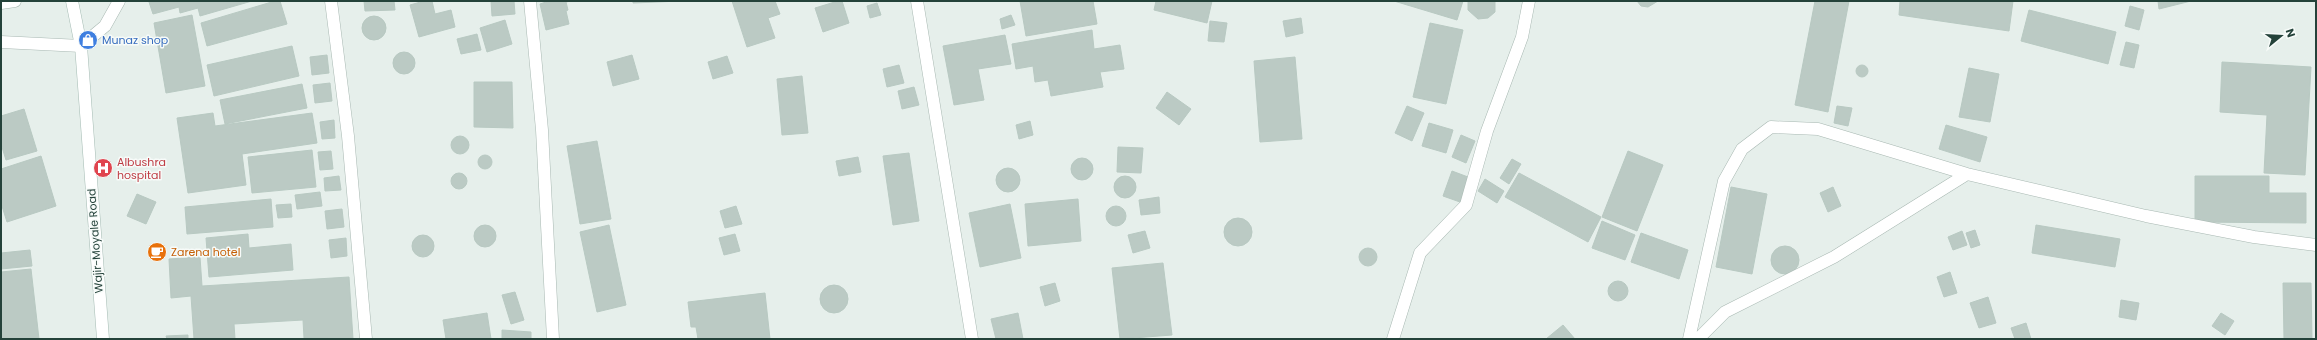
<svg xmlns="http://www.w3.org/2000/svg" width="2317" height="340" viewBox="0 0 2317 340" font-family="Poppins,sans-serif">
  <rect width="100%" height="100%" fill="#e6efeb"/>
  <!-- building -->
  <path fill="#bbcac4" stroke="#b8c9c2" d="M252,1l-52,15 -2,-8 -18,5 -1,-6 -26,7 -4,-12z
    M275,1h5l7,23 -80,22 -6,-23z
    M364,1h30l1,9 -30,1z
    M424,1h8l3,13 16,-4 4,17 -36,10 -9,-32z
    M491,1h23l1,13 -23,2z
    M549,1h22l-5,1 2,8 -2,1 3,13 -23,6 -6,-26z
    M633,1h47l-47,2z
    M732,1h43l5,13 -12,4 7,20 -28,9z
    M838,1h4l7,22 -26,9 -8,-24z
    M1020,1h73l4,23 -71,12z
    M1156,1h56l-5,22 -53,-13z
    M1394,1h69l-6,19z
    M1468,1h27v11l-7,6 -10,1 -10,-9z
    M1637,1h21l-10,6 -7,-1z
    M1815,1h34l-21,111 -33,-7z
    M1900,1h113l-4,30 -110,-16z
    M2158,1h33l-32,8z
    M877,3l4,12 -11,3 -3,-12z
    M2130,6l14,4 -5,20 -14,-4z
    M2029,10l87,22 -8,32 -87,-23z
    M192,15l13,71 -39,7 -12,-70z
    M1011,15l4,10 -13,4 -2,-10z
    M362 28a12 12 0 1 1 24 0a12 12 0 1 1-24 0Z
    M1301,18l2,15 -17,4 -3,-16z
    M505,20l7,24 -25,8 -7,-24z
    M1210,21l17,2 -3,19 -16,-1z
    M1430,23l33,7 -17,74 -33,-7z
    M1092,30l2,19 26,-4 4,24 -24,3 3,15 -52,9 -3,-16 -13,2 -2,-16 -17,3 -4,-25z
    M477,34l4,16 -20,4 -4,-15z
    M1005,35l6,29 -33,5 6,31 -30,5 -11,-59z
    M2126,42l13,3 -5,23 -14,-3z
    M292,46l7,30 -85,20 -7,-31z
    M393 63a11 11 0 1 1 22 0a11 11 0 1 1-22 0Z
    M327,55l2,18 -17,2 -2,-18z
    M632,55l7,24 -26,7 -6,-24z
    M727,56l6,17 -20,6 -5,-17z
    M1295,57l7,82 -42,3 -6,-81z
    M2222,62l89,5 -6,108 -41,-2 3,-58 -47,-3z
    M899,65l5,18 -17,4 -4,-18z
    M1856 71a6 6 0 1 1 12 0a6 6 0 1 1-12 0Z
    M1969,68l30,6 -9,48 -31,-5z
    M802,76l6,57 -26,2 -5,-56z
    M474,82h38l1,46 -39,-1z
    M330,83l2,18 -17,2 -2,-18z
    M302,84l5,24 -82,16 -5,-24z
    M914,87l5,18 -17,4 -4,-18z
    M1167,92l24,17 -12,16 -23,-17z
    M1407,106l17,7 -12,28 -17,-8z
    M1837,106l15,2 -4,18 -14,-3z
    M24,109l13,42 -31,9 -5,-16v-28z
    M213,113l2,13 97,-13 5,30 -75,11 4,31 -58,8 -11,-75z
    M334,120l1,18 -13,1 -2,-17z
    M1030,121l3,14 -14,4 -3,-14z
    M1429,123l24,7 -7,23 -24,-7z
    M1946,125l41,12 -7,25 -41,-13z
    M1461,135l14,6 -9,22 -14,-6z
    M451 145a9 9 0 1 1 18 0a9 9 0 1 1-18 0Z
    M597,141l14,78 -31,5 -13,-78z
    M1118,147l25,1 -2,25 -24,-1z
    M312,150l4,37 -64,6 -4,-36z
    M331,151l2,18 -13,1 -2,-18z
    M1628,151l35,14 -26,66 -35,-14z
    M909,153l10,68 -26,4 -10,-69z
    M478 162a7 7 0 1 1 14 0a7 7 0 1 1-14 0Z
    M41,156l15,50 -49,16 -6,-19v-34z
    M858,157l3,15 -22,4 -3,-15z
    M1071 169a11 11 0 1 1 22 0a11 11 0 1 1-22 0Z
    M1512,159l9,5 -12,20 -9,-6z
    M996 180a12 12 0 1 1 24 0a12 12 0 1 1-24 0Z
    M1452,171l16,6 -8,25 -17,-6z
    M451 181a8 8 0 1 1 16 0a8 8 0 1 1-16 0Z
    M1519,173l82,44 -13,25 -83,-45z
    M339,176l2,14 -16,1 -1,-13z
    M2195,176h74v17h37v30l-111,-1z
    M1114 187a11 11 0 1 1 22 0a11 11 0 1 1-22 0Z
    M1485,179l19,12 -7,12 -19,-12z
    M1731,187l36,7 -15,80 -36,-7z
    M1833,187l8,19 -13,6 -8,-19z
    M320,192l2,14 -25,3 -2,-14z
    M137,194l19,8 -10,22 -19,-8z
    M1159,197l1,16 -19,2 -2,-15z
    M271,199l2,28 -86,7 -2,-27z
    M1078,199l3,42 -53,5 -3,-42z
    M291,204l1,13 -14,1 -2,-13z
    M1010,204l11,54 -41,9 -11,-54z
    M736,206l6,18 -17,4 -5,-17z
    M1106 216a10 10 0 1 1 20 0a10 10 0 1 1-20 0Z
    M342,209l2,18 -17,2 -2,-18z
    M1224 232a14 14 0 1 1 28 0a14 14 0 1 1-28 0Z
    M1602,221l33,14 -10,25 -33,-12z
    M609,225l17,80 -29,7 -17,-80z
    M2036,225l84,14 -5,28 -83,-14z
    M474 236a11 11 0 1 1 22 0a11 11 0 1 1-22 0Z
    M1975,230l5,15 -9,3 -5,-15z
    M1145,231l5,17 -17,5 -5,-18z
    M1962,231l5,14 -14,5 -5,-13z
    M1641,233l47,17 -9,29 -48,-17z
    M248,234l1,14 42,-4 2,26 -84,7 -3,-39z
    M735,234l5,17 -16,4 -5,-17z
    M412 246a11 11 0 1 1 22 0a11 11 0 1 1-22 0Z
    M346,238l1,18 -16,2 -2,-18z
    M1771 260a14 14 0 1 1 28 0a14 14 0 1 1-28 0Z
    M1359 257a9 9 0 1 1 18 0a9 9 0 1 1-18 0Z
    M30,250l2,16 -31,3v-16z
    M200,257l2,29 147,-9 4,62 -49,-1 -1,-18 -69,4 1,15h-41l-3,-43 -20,2 -2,-39z
    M1163,263l9,72 -52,4 -8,-71z
    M31,269l8,70h-38v-67z
    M1950,272l7,21 -13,4 -7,-20z
    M1608 291a10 10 0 1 1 20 0a10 10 0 1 1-20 0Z
    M1055,283l5,18 -15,5 -5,-19z
    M2283,283h28l1,56h-28z
    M820 299a14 14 0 1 1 28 0a14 14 0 1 1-28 0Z
    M515,292l9,28 -13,4 -9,-29z
    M765,293l5,46h-72l-2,-12h-5l-3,-25z
    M1988,297l8,26 -17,5 -9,-25z
    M2121,300l18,3 -3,17 -17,-3z
    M487,313l4,26h-45l-3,-19z
    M1018,313l5,26h-27l-5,-20z
    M2221,313l13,8 -9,14 -13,-9z
    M2026,323l5,16h-16l-4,-11z
    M1563,325l12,14h-29z
    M502,330l29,2v7h-29z
    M188,335v4h-21l-1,-3z"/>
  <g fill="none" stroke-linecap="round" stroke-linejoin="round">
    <defs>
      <path id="minor" d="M331,1l17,135 18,203
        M530,1l12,129 11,209
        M917,1l55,338
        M1393,339l27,-86 46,-48 21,-74 35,-94 7,-36
        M1689,339l35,-158 18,-32 29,-22 47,2 149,45 179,42 108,21 62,8
        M1698,339l27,-27 109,-55 133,-83"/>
      <path id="tertiary" d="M1,3l14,-2
        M1,42l80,4 24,-20 14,-25"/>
      <path id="secondary" d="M72,1l9,45 22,293"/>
    </defs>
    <!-- minor casing -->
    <use href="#minor" stroke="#a8b8b2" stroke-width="13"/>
    <!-- tertiary casing -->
    <use href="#tertiary" stroke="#a8b8b2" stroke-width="13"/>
    <!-- secondary casing -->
    <use href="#secondary" stroke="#a4bbb3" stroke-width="13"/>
    <!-- minor -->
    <use href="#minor" stroke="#fff" stroke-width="12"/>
    <!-- tertiary -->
    <use href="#tertiary" stroke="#fff" stroke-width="12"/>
    <!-- secondary -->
    <use href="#secondary" stroke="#fff" stroke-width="12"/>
  </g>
  <!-- icons -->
  <defs>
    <symbol id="shop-disc" viewBox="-11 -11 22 22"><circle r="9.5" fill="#3f7fe0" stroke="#f7fbf9"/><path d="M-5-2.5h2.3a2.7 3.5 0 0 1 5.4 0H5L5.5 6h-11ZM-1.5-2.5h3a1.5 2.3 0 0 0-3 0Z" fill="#fff"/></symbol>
    <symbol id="hospital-disc" viewBox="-11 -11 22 22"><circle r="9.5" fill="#e0444e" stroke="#f7fbf9"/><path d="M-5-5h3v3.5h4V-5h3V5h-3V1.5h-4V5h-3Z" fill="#fff"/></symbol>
    <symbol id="cafe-disc" viewBox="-11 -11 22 22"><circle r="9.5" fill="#e8710a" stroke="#f7fbf9"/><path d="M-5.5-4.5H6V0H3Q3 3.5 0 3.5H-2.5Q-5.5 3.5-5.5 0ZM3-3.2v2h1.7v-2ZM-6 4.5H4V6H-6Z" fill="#fff"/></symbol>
  </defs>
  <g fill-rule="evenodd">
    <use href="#shop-disc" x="77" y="29" width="22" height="22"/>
    <use href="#hospital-disc" x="92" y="157" width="22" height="22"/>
    <use href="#cafe-disc" x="146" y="241" width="22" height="22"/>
  </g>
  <g text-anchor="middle" stroke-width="3" stroke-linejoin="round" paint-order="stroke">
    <!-- shop labels -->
    <g font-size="11" fill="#366cbe" stroke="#f7fbf9" text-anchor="start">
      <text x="102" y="44">Munaz shop</text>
    </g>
    <!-- health labels -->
    <g font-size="11" fill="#be3a42" stroke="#f7fbf9" text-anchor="start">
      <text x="117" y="166">Albushra<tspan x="117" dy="13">hospital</tspan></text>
    </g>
    <!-- street labels -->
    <g font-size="11" fill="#24423a" stroke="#f7fbf9">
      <text transform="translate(95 241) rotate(-94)" y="4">Wajir-Moyale Road</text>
    </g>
    <!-- food labels -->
    <g font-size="11" fill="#c56008" stroke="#f7fbf9" text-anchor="start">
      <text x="171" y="256">Zarena hotel</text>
    </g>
  </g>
  <!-- border -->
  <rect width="2317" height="340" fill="none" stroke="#24423a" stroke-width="4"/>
  <!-- north arrow -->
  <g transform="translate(2281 36) rotate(72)" stroke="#f7fbf9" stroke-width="3" paint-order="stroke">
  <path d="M0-3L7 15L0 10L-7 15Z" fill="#24423a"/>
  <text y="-6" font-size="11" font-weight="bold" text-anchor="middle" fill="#24423a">N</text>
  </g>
</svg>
